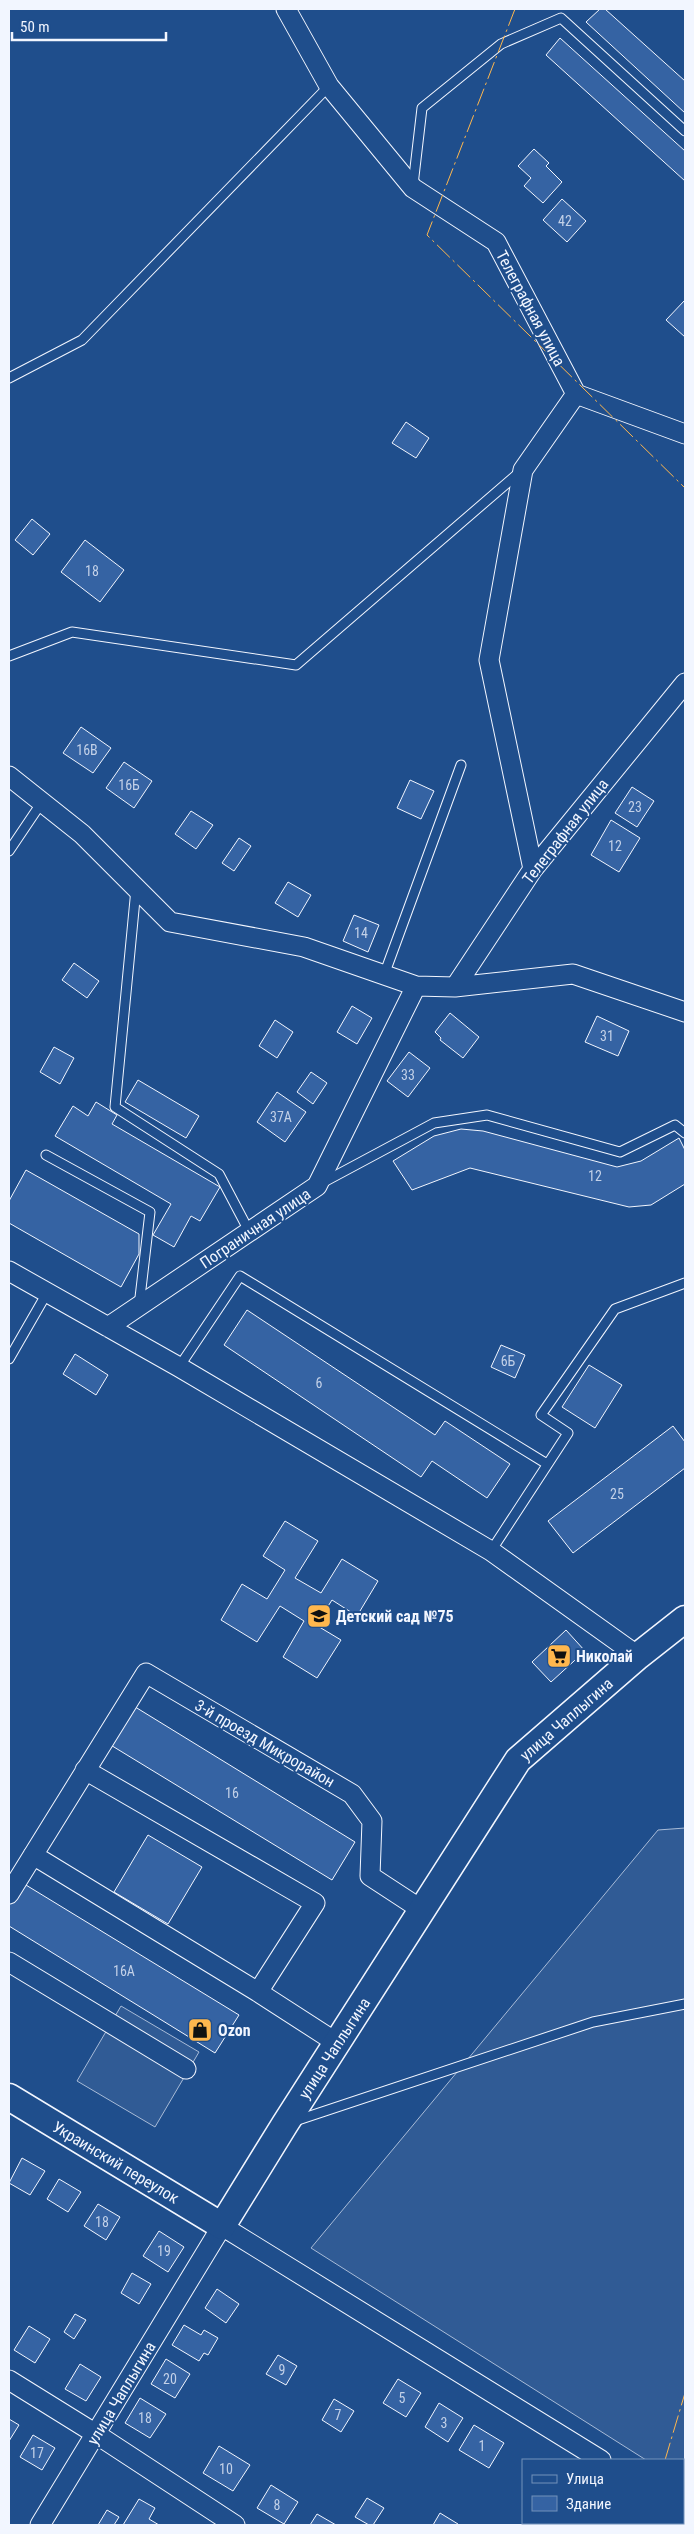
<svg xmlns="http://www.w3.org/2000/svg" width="694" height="2534" viewBox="0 0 694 2534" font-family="'Roboto Condensed',sans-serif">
  <rect width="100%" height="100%" fill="#1f4e8c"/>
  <!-- built -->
  <path fill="#305b95" stroke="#a8bbd7" d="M685,1828v697h-29l1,-2h26v-63h-37l-335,-212 347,-418z
    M121,2006l78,46 -44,75 -78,-46z"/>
  <!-- building -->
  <path fill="#3563a3" stroke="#f2f6ff" d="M600,9h5l80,72v32l-99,-91z
    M560,38l125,113v30l-139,-126z
    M534,149l15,14 -3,3 16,16 -19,21 -19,-17 7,-8 -13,-12z
    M562,199l24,22 -19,21 -24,-22z
    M685,300v37l-19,-17z
    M406,422l23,16 -13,20 -24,-15z
    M32,519l18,15 -17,21 -18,-15z
    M85,540l39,30 -24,32 -39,-30z
    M81,727l30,21 -18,25 -30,-20z
    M124,762l28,19 -18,27 -28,-20z
    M410,780l24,11 -13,28 -24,-11z
    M632,787l22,14 -17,26 -22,-14z
    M191,811l22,14 -17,24 -21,-15z
    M611,820l29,18 -21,34 -28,-17z
    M239,838l12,8 -17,25 -12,-8z
    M288,882l23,13 -13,22 -23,-14z
    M354,915l25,10 -11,27 -25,-11z
    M74,963l25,18 -12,17 -25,-18z
    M352,1006l20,12 -15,26 -20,-12z
    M450,1013l29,24 -16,21 -23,-18 1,-2 -6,-6z
    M597,1016l32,15 -11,25 -33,-14z
    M275,1020l18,12 -16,26 -18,-12z
    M54,1047l20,11 -14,26 -20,-12z
    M409,1052l21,16 -22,29 -21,-16z
    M311,1072l16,11 -14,21 -16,-12z
    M138,1080l61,36 -13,22 -61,-36z
    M277,1092l29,20 -21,30 -28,-20z
    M96,1102l21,13 -5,9 108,63 -20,34 -9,-5 -17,31 -21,-12 18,-31 -116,-68 18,-30 15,10z
    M461,1129l22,2 134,36 24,-6 38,-23 6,12v34l-34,21 -22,2 -159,-39 -58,22 -19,-29 41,-25z
    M26,1170l113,64v20l-18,33 -112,-64v-22z
    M247,1310l188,125 10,-14 65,43 -23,34 -55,-37 -11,16 -197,-132z
    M501,1345l24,10 -10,23 -24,-11z
    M75,1354l33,21 -12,20 -33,-21z
    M589,1365l33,20 -27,43 -33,-21z
    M673,1426l12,16v26l-112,85 -25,-32z
    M285,1521l33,20 -23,37 26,15 21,-34 36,22 -21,35 -25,-16 -16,25 25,15 -24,38 -34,-21 21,-36 -24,-15 -23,36 -36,-22 21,-36 25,15 18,-29 -22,-14z
    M566,1630l19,21 -34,31 -19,-20z
    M132,1705l223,137 -23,38 -223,-136z
    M148,1835l54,32 -34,57 -54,-32z
    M21,1882l218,133 -24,38 -206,-127v-24z
    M22,2158l23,13 -15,24 -21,-12z
    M59,2179l22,13 -13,20 -21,-13z
    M98,2204l22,13 -14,23 -22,-14z
    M159,2231l25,16 -16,25 -25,-16z
    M132,2273l19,11 -12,20 -18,-11z
    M217,2289l22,15 -13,19 -21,-15z
    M75,2314l11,6 -12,19 -10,-7z
    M184,2325l17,10 3,-5 14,8 -10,17 -4,-2 -5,8 -27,-16z
    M29,2326l21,13 -15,24 -21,-13z
    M278,2355l19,11 -11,19 -20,-11z
    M166,2359l24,15 -15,24 -24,-14z
    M80,2364l21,13 -15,24 -21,-12z
    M398,2379l23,14 -15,24 -23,-14z
    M140,2398l26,16 -16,24 -25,-15z
    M334,2399l20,12 -13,21 -19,-12z
    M439,2403l24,15 -15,24 -23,-15z
    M9,2419l10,6 -10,16z
    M474,2425l30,18 -15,25 -30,-18z
    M33,2435l22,13 -13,22 -22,-13z
    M219,2446l31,19 -17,26 -30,-18z
    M271,2485l27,17 -14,22 -27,-16z
    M367,2498l17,10 -11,17h-4l-14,-8z
    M139,2499l16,9 -6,11 10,6h-36z
    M107,2510l12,7 -5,8h-16z
    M440,2513l18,11 -1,1h-24z
    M317,2514l19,11h-26z
    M524,2523h29l2,1 -33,1z"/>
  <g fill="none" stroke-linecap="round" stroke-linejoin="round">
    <defs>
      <path id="lane" d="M413,185l9,-77 79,-64 60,-26 124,113
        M9,378l73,-38 247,-254
        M9,656l63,-24 224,33 225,-194
        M9,851l33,-49
        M136,889l-21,218 104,67 30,57
        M384,975l77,-210
        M46,1155l104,57 -11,94
        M322,1183l112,-60 53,-8 133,37 55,-27 10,8
        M9,1359l38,-66
        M179,1367l61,-91 307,188
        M491,1551l77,-118 -27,-18 74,-106 70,-26
        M295,2121l298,-99 92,-18"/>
      <path id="street" d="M286,9l43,77 84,102 83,54 80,152 109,40
        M9,776l73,58 88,88 134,25 112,39 -99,200 -209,141
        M533,869l-44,-209 34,-190 53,-76
        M416,986l39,1 118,-13 112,38
        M455,987l78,-118 152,-186
        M9,1271l170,96 312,184 147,105
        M85,1770l230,133 -57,89 79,51
        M33,1855l225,137
        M9,1894l137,-221 206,121 20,27 -2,55 52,34
        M9,1962l177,107
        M9,2380l87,54 139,91
        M40,2525l182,-299 379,234
        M621,2525v-2"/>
      <path id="secondary" d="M9,2097l213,129 63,-102 233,-364 120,-104 47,-37"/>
    </defs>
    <!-- lane casing -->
    <use href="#lane" stroke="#f2f6ff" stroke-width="11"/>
    <!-- street casing -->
    <use href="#street" stroke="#f2f6ff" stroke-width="21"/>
    <!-- secondary casing -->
    <use href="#secondary" stroke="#f2f6ff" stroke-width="29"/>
    <!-- lane -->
    <use href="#lane" stroke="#1f4e8c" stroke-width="9"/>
    <!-- street -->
    <use href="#street" stroke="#1f4e8c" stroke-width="19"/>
    <!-- secondary -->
    <use href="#secondary" stroke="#1f4e8c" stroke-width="26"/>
    <!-- power -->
    <path stroke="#ffb74d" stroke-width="1" stroke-dasharray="18 4 2.5 4" stroke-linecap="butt" d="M515,9l-88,226 258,253
      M665,2460l20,-67
      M645,2525l1,-2"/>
  </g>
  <!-- icons -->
  <defs>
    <symbol id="school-square" viewBox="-11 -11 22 22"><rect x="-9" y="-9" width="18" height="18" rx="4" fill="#ffb74d" stroke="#1f4e8c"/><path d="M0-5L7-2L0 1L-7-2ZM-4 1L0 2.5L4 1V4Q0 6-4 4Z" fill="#111"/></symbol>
    <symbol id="supermarket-square" viewBox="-11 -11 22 22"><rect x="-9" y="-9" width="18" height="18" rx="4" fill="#ffb74d" stroke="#1f4e8c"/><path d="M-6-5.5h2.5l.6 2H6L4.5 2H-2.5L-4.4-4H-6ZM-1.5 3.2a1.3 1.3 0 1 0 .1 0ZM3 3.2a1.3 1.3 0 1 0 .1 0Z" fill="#111"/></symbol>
    <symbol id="shop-square" viewBox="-11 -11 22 22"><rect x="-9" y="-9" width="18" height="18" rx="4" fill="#ffb74d" stroke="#1f4e8c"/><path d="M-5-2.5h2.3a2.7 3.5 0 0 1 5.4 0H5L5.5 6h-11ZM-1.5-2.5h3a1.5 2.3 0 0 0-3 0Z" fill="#111"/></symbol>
  </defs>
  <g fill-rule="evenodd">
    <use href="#school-square" x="305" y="1602" width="28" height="28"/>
    <use href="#supermarket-square" x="545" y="1642" width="28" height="28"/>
    <use href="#shop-square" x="186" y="2016" width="28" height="28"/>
  </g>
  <g text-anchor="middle" stroke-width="4" stroke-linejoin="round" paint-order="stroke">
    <!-- number labels -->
    <g font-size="14" fill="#c3d1e8">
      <text x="565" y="226">42</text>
      <text x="92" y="576">18</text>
      <text x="87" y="755">16В</text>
      <text x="129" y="790">16Б</text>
      <text x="635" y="812">23</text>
      <text x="615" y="851">12</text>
      <text x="361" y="938">14</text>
      <text x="607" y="1041">31</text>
      <text x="408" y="1080">33</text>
      <text x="281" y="1122">37А</text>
      <text x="595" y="1181">12</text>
      <text x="508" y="1366">6Б</text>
      <text x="319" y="1388">6</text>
      <text x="617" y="1499">25</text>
      <text x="232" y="1798">16</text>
      <text x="124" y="1976">16А</text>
      <text x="102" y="2227">18</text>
      <text x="164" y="2256">19</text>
      <text x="282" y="2375">9</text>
      <text x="170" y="2384">20</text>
      <text x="402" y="2403">5</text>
      <text x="338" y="2420">7</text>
      <text x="145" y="2423">18</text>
      <text x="444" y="2428">3</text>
      <text x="482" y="2451">1</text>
      <text x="37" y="2458">17</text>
      <text x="226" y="2474">10</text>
      <text x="277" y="2510">8</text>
    </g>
    <!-- street labels -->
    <g font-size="16" fill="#f2f6ff" stroke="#1f4e8c">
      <text transform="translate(531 308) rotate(62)" y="6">Телеграфная улица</text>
      <text transform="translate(565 831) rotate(-52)" y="6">Телеграфная улица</text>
      <text transform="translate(255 1228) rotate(-34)" y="6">Пограничная улица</text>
      <text transform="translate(566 1719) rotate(-41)" y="6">улица Чаплыгина</text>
      <text transform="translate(265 1743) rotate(30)" y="6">3-й проезд Микрорайон</text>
      <text transform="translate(334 2048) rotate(-57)" y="6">улица Чаплыгина</text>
      <text transform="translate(116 2162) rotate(31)" y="6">Украинский переулок</text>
      <text transform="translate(121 2393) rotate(-59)" y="6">улица Чаплыгина</text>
    </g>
    <!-- poi labels -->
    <g font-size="16" font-weight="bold" fill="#f2f6ff" stroke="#1f4e8c" text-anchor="start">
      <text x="336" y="1622">Детский сад №75</text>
      <text x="576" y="1662">Николай</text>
      <text x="218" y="2036">Ozon</text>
    </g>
  </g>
  <!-- border -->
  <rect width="694" height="2534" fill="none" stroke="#f2f6ff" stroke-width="20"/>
  <!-- legend -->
  <rect x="522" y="2459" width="162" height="65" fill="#1f4e8c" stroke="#7391ba"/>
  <rect x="532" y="2475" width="25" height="8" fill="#1f4e8c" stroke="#7391ba"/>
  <text x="566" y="2484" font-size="15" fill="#f2f6ff">Улица</text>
  <rect x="532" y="2496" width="25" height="15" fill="#3563a3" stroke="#7391ba"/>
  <text x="566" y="2509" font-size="15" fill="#f2f6ff">Здание</text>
  <!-- scale -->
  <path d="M12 32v8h154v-8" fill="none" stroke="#f2f6ff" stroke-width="2.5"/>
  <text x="20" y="32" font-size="15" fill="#f2f6ff" stroke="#1f4e8c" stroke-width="4" paint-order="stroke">50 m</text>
</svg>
